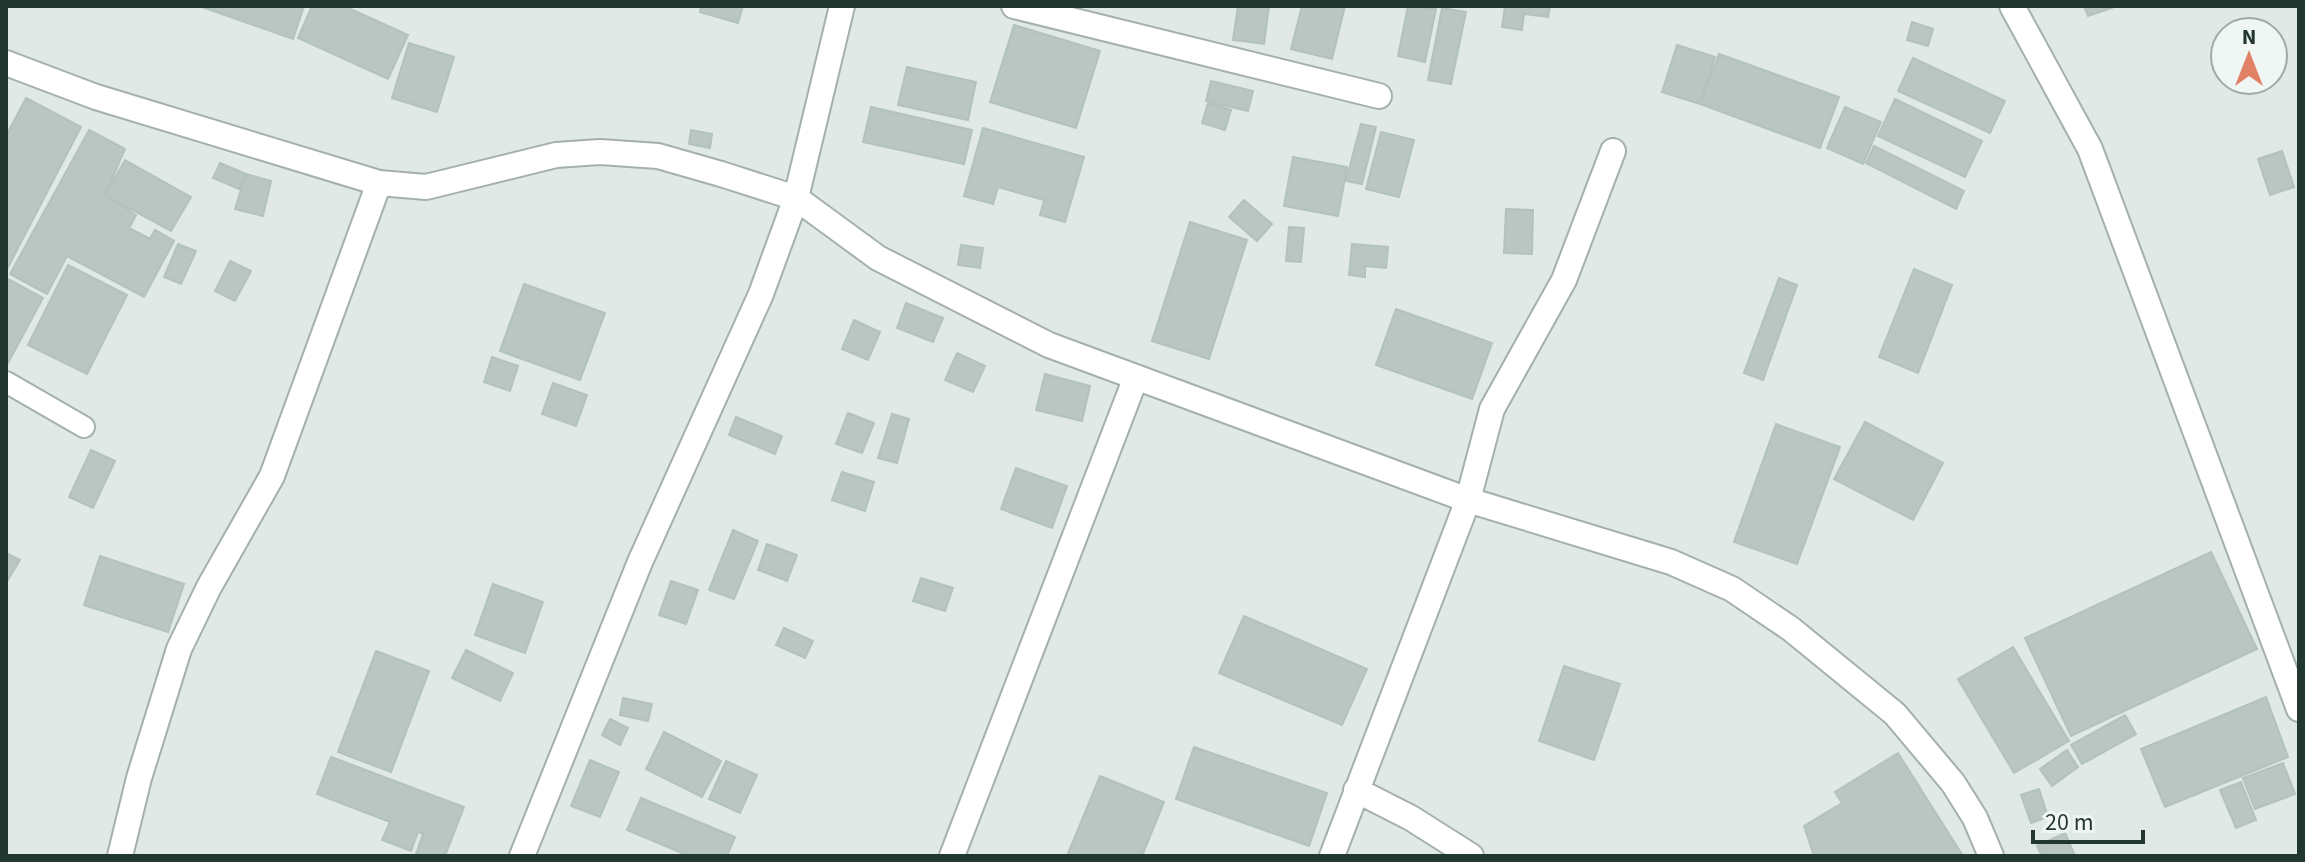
<svg xmlns="http://www.w3.org/2000/svg" width="2305" height="862" viewBox="0 0 2305 862" font-family="'Source Sans 3',sans-serif">
  <rect width="100%" height="100%" fill="#e0e9e5"/>
  <!-- building -->
  <path fill="#b9c6c1" stroke="#b3c2bb" stroke-width="2" d="M199,6h105l-11,33z
    M312,6h32l64,29 -20,44 -90,-41z
    M701,6h42l-5,17 -38,-11z
    M1238,6h31l-5,38 -31,-4z
    M1302,6h43l-13,53 -41,-10z
    M1408,6l28,3 -11,53 -27,-6z
    M1505,6h45l-2,11 -24,-3 -2,16 -20,-3z
    M2084,6h33l-29,10z
    M1442,8l24,4 -15,72 -23,-4z
    M1912,22l21,7 -5,17 -21,-6z
    M1014,25l86,26 -24,77 -86,-26z
    M409,43l45,14 -17,55 -45,-14z
    M1677,45l38,12 -15,47 -38,-12z
    M1719,54l120,43 -19,51 -120,-44z
    M1913,58l92,43 -15,32 -92,-42z
    M907,67l69,15 -8,38 -70,-15z
    M1211,81l42,10 -5,20 -42,-10z
    M26,98l55,29 -75,144v-135z
    M1895,99l87,42 -17,36 -87,-41z
    M1208,103l23,7 -6,20 -23,-7z
    M871,107l101,23 -8,34 -101,-22z
    M1845,107l36,15 -18,42 -36,-16z
    M1361,124l15,3 -14,57 -16,-3z
    M983,128l101,29 -19,65 -25,-7 4,-15 -46,-13 -5,17 -29,-8z
    M89,130l36,19 -20,46 31,20 -7,13 21,11 5,-9 19,11 -30,56 -77,-41 -20,38 -37,-20z
    M691,130l21,4 -2,14 -21,-4z
    M1381,132l33,8 -15,57 -33,-8z
    M1874,146l90,45 -8,18 -90,-46z
    M2282,151l12,36 -24,8 -12,-36z
    M1293,157l54,10 -9,49 -54,-10z
    M125,160l66,37 -20,34 -66,-36z
    M220,163l26,11 -7,15 -26,-11z
    M246,174l25,7 -8,35 -28,-7z
    M1244,200l28,24 -15,17 -28,-24z
    M1506,209l27,1 -1,44 -28,-1z
    M1190,222l57,18 -38,119 -57,-18z
    M1289,227l15,1 -3,34 -15,-1z
    M178,244l18,7 -15,33 -17,-7z
    M1352,244l36,3 -2,21 -21,-2v11l-16,-2z
    M961,245l22,3 -3,20 -22,-3z
    M230,261l21,10 -16,30 -20,-10z
    M68,265l59,30 -40,79 -59,-29z
    M1914,269l38,16 -34,88 -39,-16z
    M6,278l37,20 -35,65h-2z
    M1779,278l18,7 -34,95 -19,-7z
    M524,284l81,29 -25,67 -80,-29z
    M906,303l37,15 -10,24 -36,-14z
    M1396,309l96,34 -20,56 -96,-34z
    M854,320l26,12 -12,28 -26,-11z
    M957,353l28,13 -12,26 -28,-12z
    M492,357l26,9 -8,25 -26,-9z
    M1045,374l45,12 -8,35 -46,-11z
    M553,383l34,12 -11,31 -34,-12z
    M848,413l26,10 -12,30 -26,-9z
    M892,414l17,5 -12,44 -19,-5z
    M736,417l46,19 -7,18 -46,-19z
    M1865,422l78,41 -30,57 -79,-41z
    M1776,424l64,23 -43,117 -63,-22z
    M91,450l24,11 -22,47 -24,-11z
    M1016,468l51,18 -15,42 -51,-19z
    M842,472l32,10 -9,29 -33,-11z
    M733,530l25,11 -24,58 -25,-9z
    M767,544l30,11 -10,26 -29,-11z
    M2211,552l46,97 -186,87 -46,-98z
    M6,553l14,7 -14,23z
    M100,556l84,28 -16,48 -84,-27z
    M921,578l32,10 -8,23 -32,-10z
    M671,581l27,9 -12,34 -27,-9z
    M493,584l50,18 -18,51 -50,-18z
    M1244,616l123,53 -25,56 -123,-52z
    M784,628l29,13 -8,17 -29,-13z
    M2013,647l56,94 -55,32 -56,-94z
    M466,650l47,23 -13,28 -48,-23z
    M376,651l53,20 -38,101 -53,-20z
    M1564,666l56,18 -26,76 -55,-19z
    M2266,697l22,60 -123,50 -24,-58z
    M623,698l29,6 -4,17 -28,-6z
    M2125,715l11,19 -54,30 -11,-19z
    M610,719l18,9 -8,17 -18,-10z
    M664,732l57,29 -19,36 -56,-28z
    M1194,747l133,46 -18,53 -133,-47z
    M2067,750l11,17 -26,19 -12,-17z
    M1898,753l65,103h-149l-10,-30 38,-23 -7,-11z
    M331,757l133,50 -19,49 -29,-2 7,-20 -5,-2 -7,19 -29,-11 8,-18 -73,-28z
    M590,760l29,12 -19,45 -29,-11z
    M726,761l31,14 -17,38 -31,-14z
    M2283,763l12,31 -40,15 -12,-31z
    M1100,776l64,26 -22,54h-75z
    M2241,782l15,38 -20,8 -16,-38z
    M2039,789l9,28 -17,6 -10,-28z
    M641,798l94,39 -8,19h-38l-62,-26z
    M2065,833l10,23h-33l-5,-10z"/>
  <g fill="none" stroke-linecap="round" stroke-linejoin="round">
    <defs>
      <path id="service" d="M6,382l78,45"/>
      <path id="minor" d="M1014,6l365,90
        M2012,6l78,143 209,560
        M6,63l90,34 283,86 47,4 130,-32 44,-3 58,4 63,18 75,24 82,60 171,87 419,155 203,62 61,27 59,40 104,85 58,69 22,35 16,38
        M1356,790l55,28 60,38
        M120,856l19,-78 40,-129 30,-62 63,-111 107,-293
        M522,856l118,-294 121,-268 35,-96 46,-192
        M952,856l184,-479
        M1332,856l136,-356 24,-91 72,-129 49,-129"/>
    </defs>
    <!-- service casing -->
    <use href="#service" stroke="#a4b0ab" stroke-width="24"/>
    <!-- minor casing -->
    <use href="#minor" stroke="#a4b0ab" stroke-width="28"/>
    <!-- service -->
    <use href="#service" stroke="#fff" stroke-width="20"/>
    <!-- minor -->
    <use href="#minor" stroke="#fff" stroke-width="24"/>
  </g>
  <!-- border -->
  <rect width="2305" height="862" fill="none" stroke="#233731" stroke-width="16"/>
  <!-- north arrow -->
  <g transform="translate(2249 56)"><circle r="38" fill="#f0f6f3" stroke="#9eaaa5" stroke-width="2"/>
  <path d="M0-6L14 30L0 20L-14 30Z" fill="#e18266"/>
  <text y="-12" font-size="22" font-weight="bold" text-anchor="middle" fill="#233731">N</text>
  </g>
  <!-- scale -->
  <path d="M2033 830v12h110v-12" fill="none" stroke="#233731" stroke-width="4"/>
  <text x="2045" y="830" font-size="24" fill="#233731" stroke="#f0f6f3" stroke-width="6" paint-order="stroke">20 m</text>
</svg>
